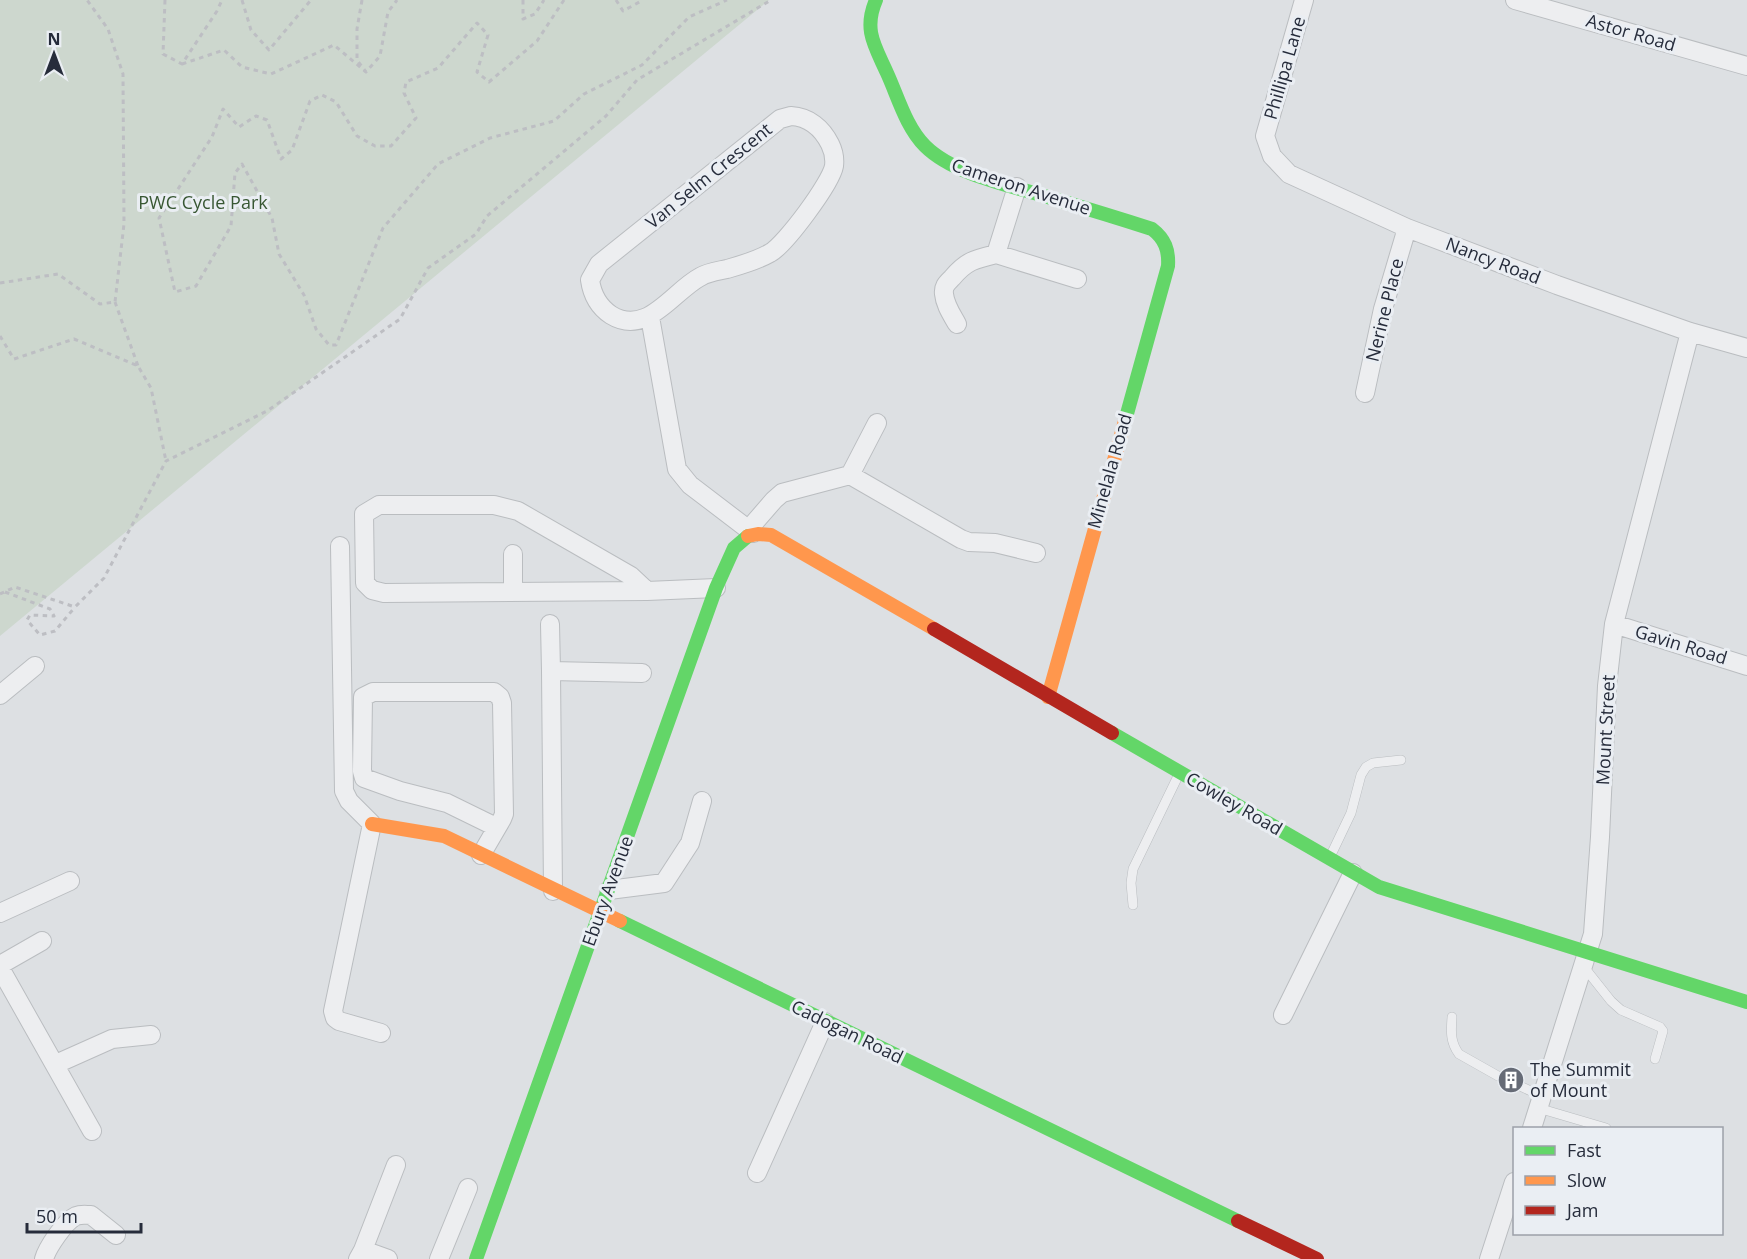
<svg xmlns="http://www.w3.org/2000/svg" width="1747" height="1259" viewBox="0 0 1747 1259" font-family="'Open Sans',sans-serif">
  <rect width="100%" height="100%" fill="#dde0e3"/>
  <!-- green -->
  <path fill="#cdd7ce" d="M0,0h769l-769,636z"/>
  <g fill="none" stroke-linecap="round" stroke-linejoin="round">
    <defs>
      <path id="lane" d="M1330,857l21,-44 10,-38 5,-8 7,-4 28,-3
        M1133,905l-2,-22 2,-14 46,-95
        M1584,967l27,34 10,9 39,17 3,4 -8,28
        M1452,1017c-1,14 -2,25 7,37l39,22
        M1522,1087l20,9
        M1538,1108l68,20"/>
      <path id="street" d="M1304,0l-39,136 7,20 17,18 118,54 150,57 133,47 57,16
        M1515,0l232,66
        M791,116c18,1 31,12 39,28 3,6 5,14 4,22 -3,17 -49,79 -64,87 -14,8 -29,12 -43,16 -9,2 -19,3 -27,8 -28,15 -53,60 -89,38 -12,-8 -19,-21 -21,-35l9,-16 181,-145z
        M996,254l81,25
        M650,317l27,152 13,16 63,48
        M957,324c-5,-9 -12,-19 -13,-30 -1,-8 3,-11 8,-16 14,-17 23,-19 44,-24l21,-67
        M1365,393l18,-84 24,-81
        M850,475l27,-52
        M748,530l26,-30 8,-7 68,-18 111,64 8,3 26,1 41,10
        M340,546l4,245 5,10 23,23 -39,187 2,7 4,3 42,12
        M513,591v-37
        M647,591l-16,-15 -113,-65 -24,-6h-115l-15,9 1,69 7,7 12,3 263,-2 69,-3
        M550,624l1,47
        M1614,624l133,42
        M0,695l35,-29
        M481,855l21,-36 2,-5 -2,-111 -2,-6 -6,-5h-121l-10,5 -1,74 2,7 36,13 47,12 49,24
        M609,890l55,-7 26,-40 12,-42
        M553,891l-2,-220 91,2
        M0,913l70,-32
        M0,965l42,-24
        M0,968l92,163
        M1283,1015l70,-142
        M56,1064l56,-25 39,-4
        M1532,1128l61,-194 7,-97 7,-151 7,-62 76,-292
        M757,1173l68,-151
        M363,1250l25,9
        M44,1259c3,-11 21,-38 32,-43 5,-2 10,-1 15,-1l25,20
        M358,1259l5,-9 33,-85
        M439,1259l29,-71
        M1489,1259l25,-77"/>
    </defs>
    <!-- lane casing -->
    <use href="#lane" stroke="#babdc0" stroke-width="10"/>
    <!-- street casing -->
    <use href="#street" stroke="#babdc0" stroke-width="20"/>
    <!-- path -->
    <path stroke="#bdbec3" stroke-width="3" stroke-dasharray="4.5 4.5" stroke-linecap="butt" d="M165,0l-2,54 19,10 35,-53 5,-11
      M242,0l9,30 18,20 42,-50
      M362,0l-5,29v31l9,12 14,-16 8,-44 9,-12
      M523,0v19l12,-5 9,-14
      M564,0l-27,41 -48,41 -12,-10 11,-37 -11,-12 -39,45 -32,14 -2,11 12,25 -25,28h-16l-18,-10 -21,-34 -14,-7 -12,6 -18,49 -11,9 -14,-39 -11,-4 -17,11 -16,-18 -11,28 -53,81 16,74 21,-6 35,-60 4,-53 7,-9 30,54 7,36 25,41 12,34 13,16h7l47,-117 55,-64 52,-26 64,-17 30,-27 58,-29 47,-48 38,-17
      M616,0l7,11 20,-11
      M182,64l42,-14 18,17 29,7 63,-29 32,27
      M0,283l58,-9 42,30 15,-2 9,-78 -1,-150 -15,-45 -21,-29
      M115,302l23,64
      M0,336l14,23 60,-20 64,27 13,22 15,73
      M5,592l45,17 4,7 -24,-1 -3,5 13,15 15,-4 20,-24
      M0,594l15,-7 60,20 29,-29 62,-117 101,-50 133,-92 28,-51 48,-34 11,-18 119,-100 31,-36 134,-80"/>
    <!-- lane -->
    <use href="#lane" stroke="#edeef0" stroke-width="9"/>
    <!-- street -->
    <use href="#street" stroke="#edeef0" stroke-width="18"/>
    <!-- fast -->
    <path stroke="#63d668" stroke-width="14" d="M876,0c-13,30 -1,46 11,73 11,24 19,54 38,73 29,29 88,40 126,52 34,10 67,20 101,31 13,10 17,21 16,37l-43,155
      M1112,733l267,154 368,115
      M620,921l618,300
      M476,1259l240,-671 18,-40 14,-12"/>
    <!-- slow -->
    <path stroke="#ff974d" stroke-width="14" d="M748,536l10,-2 13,1 163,94
      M1048,697l77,-276
      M372,824l72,12 176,85"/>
    <!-- jam -->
    <path stroke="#b3261e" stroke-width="14" d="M934,629l178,104
      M1238,1221l79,38"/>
  </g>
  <!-- icons -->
  <defs>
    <symbol id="building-disc" viewBox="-11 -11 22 22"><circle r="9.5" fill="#666b76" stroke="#eaeef3"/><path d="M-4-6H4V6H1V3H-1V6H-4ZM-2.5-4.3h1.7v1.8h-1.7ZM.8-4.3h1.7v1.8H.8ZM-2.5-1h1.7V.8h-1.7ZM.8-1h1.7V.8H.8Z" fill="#fff"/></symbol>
  </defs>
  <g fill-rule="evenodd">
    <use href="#building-disc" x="1496" y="1065" width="30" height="30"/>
  </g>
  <g text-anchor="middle" stroke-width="6" stroke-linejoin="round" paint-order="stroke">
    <!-- street labels -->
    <g font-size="18" fill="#262c3b" stroke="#eaeef3">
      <text transform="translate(1631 33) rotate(16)" y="6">Astor Road</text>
      <text transform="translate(1285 68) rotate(-74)" y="6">Phillipa Lane</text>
      <text transform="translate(709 176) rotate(-39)" y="6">Van Selm Crescent</text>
      <text transform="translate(1021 187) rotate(18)" y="6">Cameron Avenue</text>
      <text transform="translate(1493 261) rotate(21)" y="6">Nancy Road</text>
      <text transform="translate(1385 310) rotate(-76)" y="6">Nerine Place</text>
      <text transform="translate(1110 471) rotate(-74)" y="6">Minelala Road</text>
      <text transform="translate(1681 645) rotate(17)" y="6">Gavin Road</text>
      <text transform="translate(1606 730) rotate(-87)" y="6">Mount Street</text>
      <text transform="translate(1234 804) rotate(30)" y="6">Cowley Road</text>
      <text transform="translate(608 891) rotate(-70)" y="6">Ebury Avenue</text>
      <text transform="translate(847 1032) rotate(26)" y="6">Cadogan Road</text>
    </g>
    <!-- park labels -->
    <g font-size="18" fill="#385733" stroke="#eaeef3">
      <text x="203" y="209">PWC Cycle Park</text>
    </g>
    <!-- poi labels -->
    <g font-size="18" fill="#262c3b" stroke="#eaeef3" text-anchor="start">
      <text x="1530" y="1076">The Summit<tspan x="1530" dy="21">of Mount</tspan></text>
    </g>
  </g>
  <!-- legend -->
  <rect x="1513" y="1127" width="210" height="108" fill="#eaeef3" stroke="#9ca0a9" stroke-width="1.5"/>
  <rect x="1525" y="1146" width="30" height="9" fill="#63d668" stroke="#9ca0a9" stroke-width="1.5"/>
  <text x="1567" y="1157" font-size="18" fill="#262c3b">Fast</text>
  <rect x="1525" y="1176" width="30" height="9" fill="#ff974d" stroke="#9ca0a9" stroke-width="1.5"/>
  <text x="1567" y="1187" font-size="18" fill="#262c3b">Slow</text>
  <rect x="1525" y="1206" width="30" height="9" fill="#b3261e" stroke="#9ca0a9" stroke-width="1.5"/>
  <text x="1567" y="1217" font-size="18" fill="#262c3b">Jam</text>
  <!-- north arrow -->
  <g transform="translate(54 54)" stroke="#eaeef3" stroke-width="4.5" paint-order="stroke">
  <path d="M0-4.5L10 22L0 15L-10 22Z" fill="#262c3b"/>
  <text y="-9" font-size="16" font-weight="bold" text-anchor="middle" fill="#262c3b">N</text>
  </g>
  <!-- scale -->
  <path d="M27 1223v9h114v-9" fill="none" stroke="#262c3b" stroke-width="3"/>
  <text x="36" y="1223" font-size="18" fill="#262c3b" stroke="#eaeef3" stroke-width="4.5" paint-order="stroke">50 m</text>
</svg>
